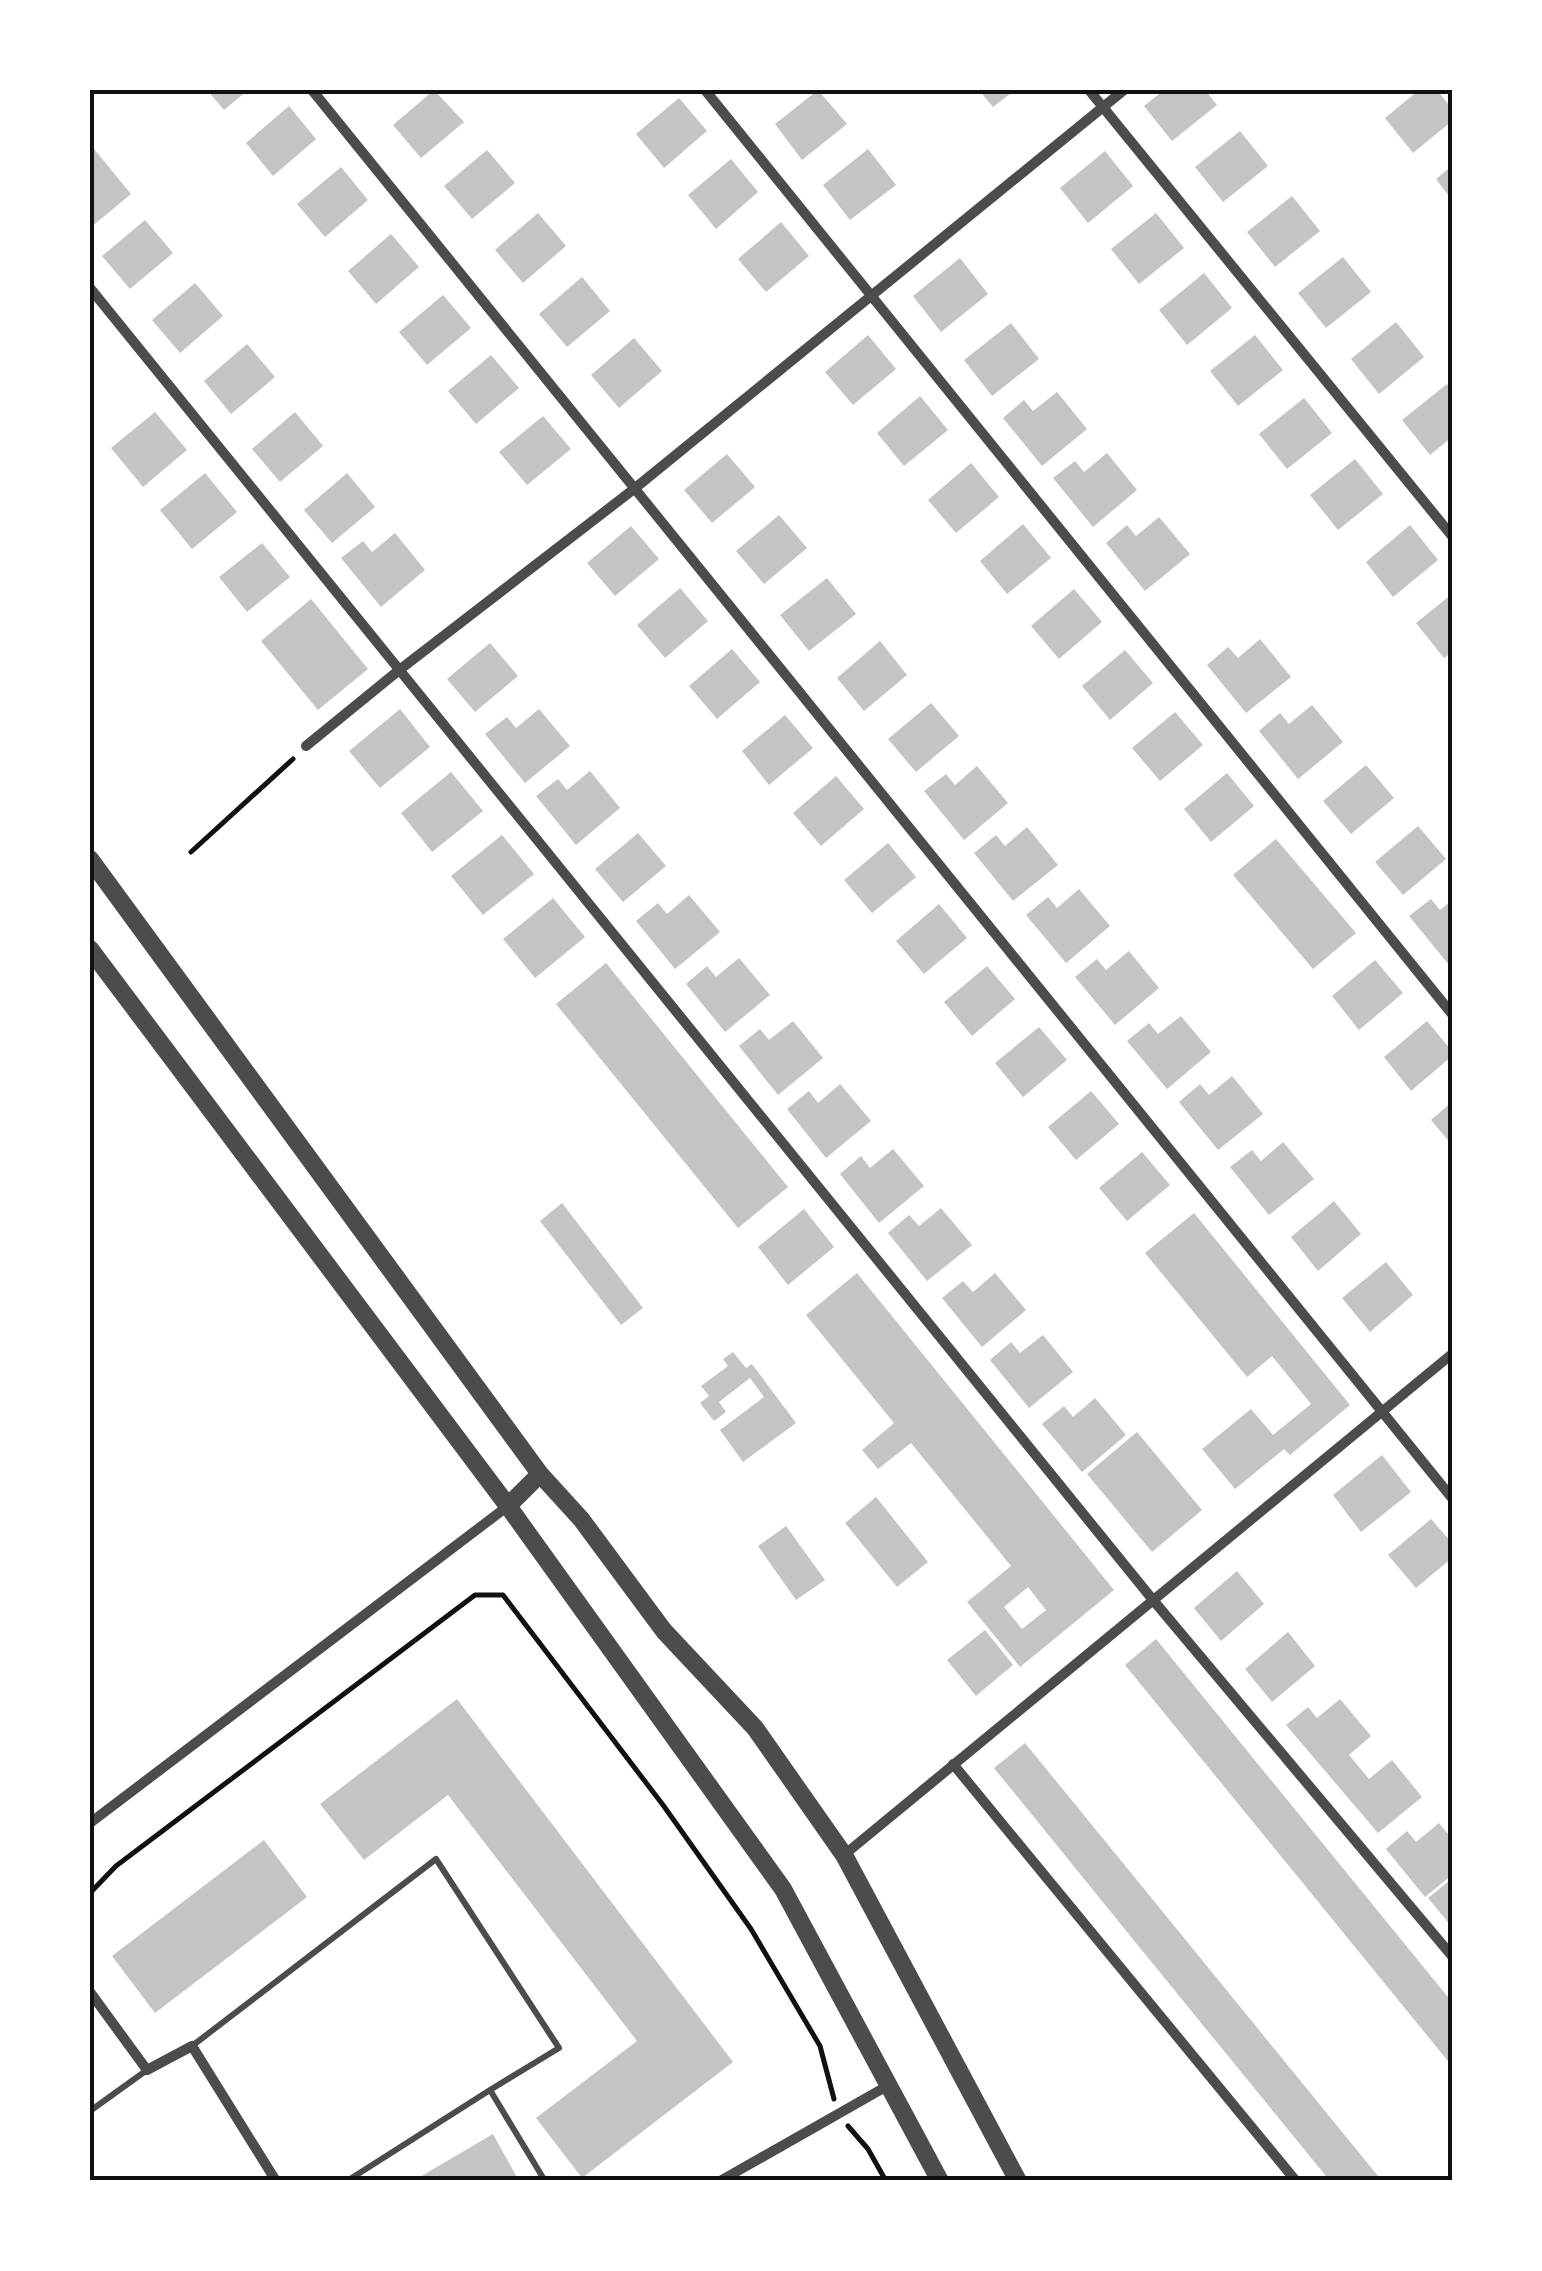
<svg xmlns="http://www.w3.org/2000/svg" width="1542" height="2271" viewBox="0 0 1542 2271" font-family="'Nunito Sans',sans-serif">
  <rect width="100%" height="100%" fill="#fff"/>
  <!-- building -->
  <path fill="#c4c4c4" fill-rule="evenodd" d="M207,90h41l-24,20z
    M434,90l30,32 -43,36 -28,-33z
    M818,90l29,34 -45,36 -27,-36z
    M979,90h36l-22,17z
    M1164,90h41l12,15 -45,36 -28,-35z
    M1419,90h18l15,19v12l-39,32 -28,-35z
    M679,98l28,33 -43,37 -28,-34z
    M289,106l27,33 -43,37 -27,-33z
    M1240,131l28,35 -45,36 -28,-35z
    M90,144l41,50 -41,34z
    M868,149l28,36 -46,35 -27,-35z
    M487,150l28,33 -43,36 -28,-33z
    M1105,151l28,35 -45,37 -28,-35z
    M731,159l27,33 -42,37 -28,-34z
    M1452,166v34l-16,-21z
    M341,167l27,33 -43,37 -28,-33z
    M1292,196l28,35 -45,36 -28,-35z
    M538,213l28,33 -43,37 -28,-33z
    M1156,213l28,35 -45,36 -28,-35z
    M145,220l28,33 -43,36 -28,-33z
    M781,222l28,34 -43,36 -28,-33z
    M391,234l28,33 -43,37 -28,-33z
    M1343,257l28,35 -45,36 -28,-35z
    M960,258l28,36 -47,38 -28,-36z
    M1204,273l28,35 -45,37 -28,-35z
    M582,277l28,34 -43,36 -28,-33z
    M195,283l28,33 -43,37 -28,-33z
    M443,295l28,33 -44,37 -28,-33z
    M1396,322l28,35 -45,37 -28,-35z
    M1011,323l28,36 -47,37 -28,-36z
    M868,335l28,34 -43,36 -28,-33z
    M1255,335l28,35 -45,36 -28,-35z
    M634,338l28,33 -43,37 -28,-33z
    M247,344l28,33 -44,37 -27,-33z
    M491,355l28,33 -43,36 -28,-33z
    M1447,384l5,6v47l-22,18 -28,-35z
    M1057,392l30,37 -45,37 -39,-48 21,-18 9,11z
    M920,396l28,34 -44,36 -27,-33z
    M1304,398l28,35 -45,36 -28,-35z
    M155,412l32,38 -44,37 -32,-39z
    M295,412l28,34 -43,36 -28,-33z
    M543,416l28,33 -44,36 -28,-33z
    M1107,453l30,37 -44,37 -40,-49 22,-17 9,11z
    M727,454l28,33 -43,36 -28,-33z
    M1355,459l28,35 -45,36 -28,-35z
    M971,463l28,34 -43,36 -28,-33z
    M205,473l32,39 -45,37 -32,-39z
    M347,473l28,34 -43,36 -28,-33z
    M779,515l28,33 -43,36 -28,-33z
    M1159,517l31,37 -45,37 -39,-48 21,-18 9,11z
    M1023,524l28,34 -44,36 -27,-33z
    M1410,525l28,35 -45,37 -27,-35z
    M631,526l28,33 -44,37 -28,-33z
    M395,533l30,37 -44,37 -40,-49 22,-17 9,11z
    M262,543l28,34 -43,35 -28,-35z
    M827,578l29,36 -47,37 -29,-36z
    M680,588l28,33 -43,37 -28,-33z
    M1074,589l28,33 -43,37 -28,-33z
    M1452,594v58l-8,6 -28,-35z
    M311,599l57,70 -50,41 -57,-69z
    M1260,639l31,38 -45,36 -39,-48 21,-18 10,11z
    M880,641l27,34 -43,36 -27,-33z
    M490,643l28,33 -43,36 -28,-33z
    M732,649l28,33 -43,37 -28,-33z
    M1125,650l28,33 -43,37 -28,-34z
    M931,703l28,33 -43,36 -28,-33z
    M1312,705l31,37 -45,37 -39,-48 21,-18 9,11z
    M400,709l30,38 -50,41 -31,-37z
    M539,709l31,37 -45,37 -40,-49 22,-17 9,11z
    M1175,712l28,33 -43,36 -28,-33z
    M785,715l28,33 -44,37 -27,-34z
    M1366,765l28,33 -43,36 -28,-33z
    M977,766l31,37 -44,37 -40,-49 22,-17 9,11z
    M590,771l30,37 -44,37 -40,-49 22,-17 9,11z
    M451,772l32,39 -51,41 -31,-39z
    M1227,773l27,33 -43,36 -27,-33z
    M836,776l28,33 -43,37 -28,-33z
    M1418,826l28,33 -43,36 -28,-33z
    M1027,827l31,38 -45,36 -39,-48 22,-18 9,11z
    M638,833l28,33 -43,36 -28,-33z
    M502,835l32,39 -51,41 -32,-39z
    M1276,839l80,94 -43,36 -80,-94z
    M888,843l28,34 -44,36 -28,-33z
    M1079,889l31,37 -44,37 -40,-48 22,-18 9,11z
    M689,895l31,37 -45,37 -39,-48 22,-18 9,11z
    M553,898l32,39 -50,41 -32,-39z
    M1431,899l9,11 12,-10v63l-3,2 -40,-49z
    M939,904l28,34 -43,36 -28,-33z
    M1129,951l30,37 -44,37 -40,-48 22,-18 9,11z
    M739,958l31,37 -45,37 -39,-48 21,-18 9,11z
    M1375,960l28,33 -44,37 -27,-34z
    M606,963l182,224 -50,41 -182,-224z
    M987,966l28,33 -43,37 -28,-34z
    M1181,1016l30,36 -44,37 -40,-48 22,-18 9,11z
    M793,1021l30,37 -45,37 -39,-49 21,-17 9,11z
    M1427,1021l25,30v5l-41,35 -27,-34z
    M1039,1027l28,33 -44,37 -28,-34z
    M1232,1076l31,38 -45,36 -39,-48 21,-18 9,11z
    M840,1084l31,37 -45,37 -39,-49 22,-18 9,12z
    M1091,1091l28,33 -43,36 -28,-33z
    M1452,1102v43l-21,-25z
    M1283,1142l31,37 -45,36 -39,-48 22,-17 9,11z
    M893,1149l31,37 -45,37 -39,-49 21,-18 9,12z
    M1142,1152l28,33 -43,36 -28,-33z
    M1334,1201l27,33 -43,37 -27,-34z
    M562,1203l81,105 -22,17 -81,-104z
    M941,1208l31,37 -45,36 -39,-48 21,-18 10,11z
    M804,1209l30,38 -46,38 -30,-38z
    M1194,1213l156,192 -60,50 -6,-6 -49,40 -33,-40 49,-40 22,26 38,-31 -39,-48 -25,21 -102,-124z
    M1386,1262l27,33 -43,37 -28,-34z
    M857,1273l257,317 -94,77 -53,-65 44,-36 -100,-123 -33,26 -16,-19 32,-27 -88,-108zM1028,1587l18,23 -24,19 -18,-22z
    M995,1273l31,37 -44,37 -40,-49 21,-17 10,11z
    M1043,1335l30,37 -44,36 -39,-48 21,-18 9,11z
    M733,1352l13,16 6,-4 44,59 -53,39 -23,-32 44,-33 -14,-19 -31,24 7,10 -12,9 -14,-18 9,-7 -8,-10 27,-20 -5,-7z
    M1095,1398l31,37 -44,37 -40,-48 22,-18 9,11z
    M1137,1432l65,78 -50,42 -65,-78z
    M1382,1455l29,37 -50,40 -28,-37z
    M876,1497l52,65 -31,25 -52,-64z
    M1431,1519l21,24v15l-36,30 -28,-33z
    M786,1526l39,54 -29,20 -38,-54z
    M1237,1571l27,33 -43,37 -27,-33z
    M985,1630l28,35 -37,31 -29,-36z
    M1288,1632l27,34 -43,36 -27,-33z
    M1156,1639l296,363v64l-327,-401z
    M457,1699l276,363 -151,116 -46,-60 101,-77 -189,-246 -84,65 -44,-56z
    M1340,1699l31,37 -22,19 20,24 23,-19 30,37 -44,36 -92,-108 22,-18 9,11z
    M1025,1743l89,109 268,329h-52l-181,-222 -155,-191z
    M1439,1823l13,16v36l-27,22 -39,-48 21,-18 9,11z
    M264,1840l43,57 -152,116 -43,-57z
    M1449,1881l3,3v43l-24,-29z
    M493,2134l26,47h-106z"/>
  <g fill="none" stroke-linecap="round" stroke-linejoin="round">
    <!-- path -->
    <path stroke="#111" stroke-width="5" d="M191,852l102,-93
      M90,1893l26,-27 359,-271h28l160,210 88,124 69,117 14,53
      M848,2126l20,23 18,32"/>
    <!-- service -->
    <path stroke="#4c4c4c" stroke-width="6" d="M192,2046l244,-187 123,189 -69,42
      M90,2111l57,-41
      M347,2181l143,-91 55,91"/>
    <!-- minor -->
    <path stroke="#4c4c4c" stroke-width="10" d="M312,90l1140,1408
      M705,90l747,924
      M1089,90l363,446
      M90,288l1063,1312 299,356
      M306,746l92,-75 236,-182 490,-399
      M953,1764l343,417
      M90,1823l418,-317
      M844,1855l608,-501
      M90,1992l57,78 45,-24 84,135
      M720,2181l169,-96"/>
    <!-- tertiary -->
    <path stroke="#4c4c4c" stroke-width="18" d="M90,859l450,615
      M90,949l418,557 275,383 157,292
      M508,1506l32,-32 41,45 83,112 91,97 89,127 174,326"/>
  </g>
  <!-- border -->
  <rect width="1542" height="2271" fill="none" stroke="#ffffff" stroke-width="185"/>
  <rect x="92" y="92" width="1358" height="2086" fill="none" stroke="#111" stroke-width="4"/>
</svg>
